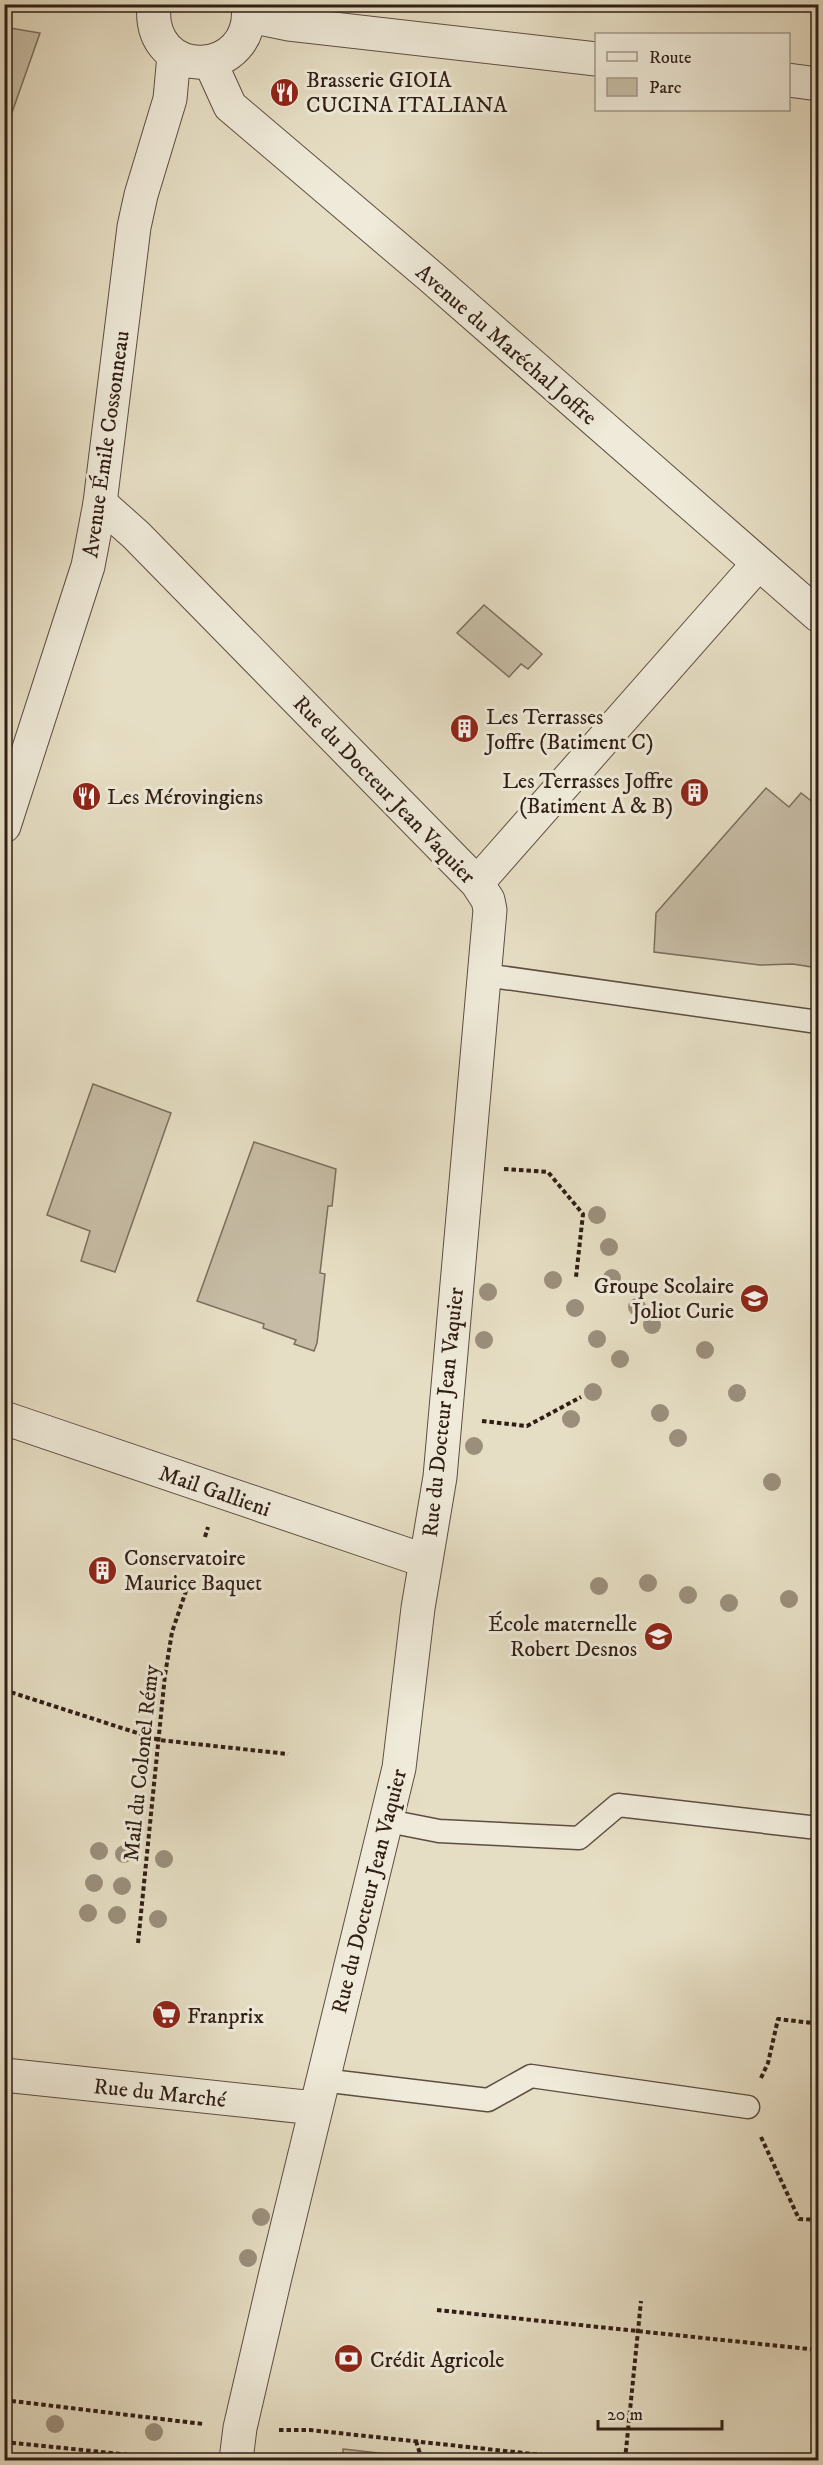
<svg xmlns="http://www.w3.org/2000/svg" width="823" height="2465" viewBox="0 0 823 2465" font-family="'IM FELL DW Pica',serif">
  <rect width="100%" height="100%" fill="#e6dec4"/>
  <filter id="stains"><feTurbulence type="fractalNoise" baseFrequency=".00333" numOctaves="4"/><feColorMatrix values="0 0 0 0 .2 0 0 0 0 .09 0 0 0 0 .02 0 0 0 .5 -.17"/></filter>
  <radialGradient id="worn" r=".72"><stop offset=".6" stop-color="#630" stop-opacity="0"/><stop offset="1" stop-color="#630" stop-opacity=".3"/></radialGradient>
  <!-- green -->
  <path fill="#c7bda6" stroke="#7c6e5e" stroke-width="1.5" d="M4,27l36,6 -31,88 -4,-2z
    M484,605l58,49 -14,15 -7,-5 -12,13 -52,-44z
    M766,788l23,19 12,-14 17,13v162l-25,-4 -33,1 -106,-13 2,-39z
    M93,1084l78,29 -56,159 -34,-11 9,-30 -43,-16z
    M254,1142l82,27 -4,37h-4l-8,67 5,1 -8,69 -3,8 -20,-7 2,-4 -33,-12 1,-4 -67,-23z
    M343,2449l71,8 2,3h-73z"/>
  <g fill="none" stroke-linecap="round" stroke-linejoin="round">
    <defs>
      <path id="service" d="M485,975l333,47
        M388,1821l51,10 140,7 39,-33 200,23
        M322,2080l166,20 43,-24 217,31"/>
      <path id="minor" d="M210,62l20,44 200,170 388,339
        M100,503l36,32 341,348 11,17 2,10 -50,567 -22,131 -19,160 -124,509 -35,151 -4,32
        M477,883l281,-319
        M4,1418l422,143
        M4,2075l311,33"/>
      <path id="tertiary" d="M154,4c-8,80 103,75 94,0
        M249,16l40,8 307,35
        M788,80l30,4
        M4,826l84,-260 12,-63 34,-276 7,-32 29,-96 4,-44"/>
    </defs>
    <!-- service casing -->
    <use href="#service" stroke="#5e4e42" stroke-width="25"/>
    <!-- minor casing -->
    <use href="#minor" stroke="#5e4e42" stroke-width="35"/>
    <!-- tertiary casing -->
    <use href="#tertiary" stroke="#5e4e42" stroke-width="35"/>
    <!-- path -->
    <path stroke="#301e16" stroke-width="4" stroke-dasharray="4.5 3" stroke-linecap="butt" d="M504,1169l44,3 35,42 -7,63
      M482,1421l45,5 54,-29
      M205,1537l3,-10
      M4,1647l3,-8
      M4,1690l155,50 129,14
      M138,1943l27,-268 7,-43 15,-44
      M761,2078l7,-15 10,-44 34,4 6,-16
      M761,2137l38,82 19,1
      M437,2310l381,40
      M4,2400l199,24
      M279,2430h31l279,30
      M416,2441l6,19
      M4,2442l176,18
      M625,2460l16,-159"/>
    <!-- service -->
    <use href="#service" stroke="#efead9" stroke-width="22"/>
    <!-- minor -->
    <use href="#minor" stroke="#efead9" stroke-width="33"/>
    <!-- tertiary -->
    <use href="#tertiary" stroke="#efead9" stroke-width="33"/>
  </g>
  <!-- trees -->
  <g fill="#9b8f7c">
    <circle cx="597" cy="1215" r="9"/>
    <circle cx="609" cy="1247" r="9"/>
    <circle cx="612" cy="1278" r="9"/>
    <circle cx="553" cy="1280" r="9"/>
    <circle cx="488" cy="1292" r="9"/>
    <circle cx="637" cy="1307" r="9"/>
    <circle cx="575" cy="1308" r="9"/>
    <circle cx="652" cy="1325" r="9"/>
    <circle cx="597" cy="1339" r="9"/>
    <circle cx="484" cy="1340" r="9"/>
    <circle cx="705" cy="1350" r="9"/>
    <circle cx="620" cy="1359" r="9"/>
    <circle cx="593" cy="1392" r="9"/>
    <circle cx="737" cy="1393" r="9"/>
    <circle cx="660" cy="1413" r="9"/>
    <circle cx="571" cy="1419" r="9"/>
    <circle cx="678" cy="1438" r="9"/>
    <circle cx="474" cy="1446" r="9"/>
    <circle cx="772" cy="1482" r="9"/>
    <circle cx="648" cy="1583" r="9"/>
    <circle cx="599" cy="1586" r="9"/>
    <circle cx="688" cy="1595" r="9"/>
    <circle cx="789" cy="1599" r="9"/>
    <circle cx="729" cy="1603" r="9"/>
    <circle cx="99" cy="1851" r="9"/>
    <circle cx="124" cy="1854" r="9"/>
    <circle cx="164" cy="1859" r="9"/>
    <circle cx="94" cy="1883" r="9"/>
    <circle cx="122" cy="1886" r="9"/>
    <circle cx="88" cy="1913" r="9"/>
    <circle cx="117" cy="1915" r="9"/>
    <circle cx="158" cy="1919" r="9"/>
    <circle cx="261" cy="2217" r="9"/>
    <circle cx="248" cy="2258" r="9"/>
    <circle cx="55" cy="2424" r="9"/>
    <circle cx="154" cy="2432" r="9"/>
  </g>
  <!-- icons -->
  <defs>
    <symbol id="restaurant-disc" viewBox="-11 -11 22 22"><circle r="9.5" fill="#8f2418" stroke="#efead9"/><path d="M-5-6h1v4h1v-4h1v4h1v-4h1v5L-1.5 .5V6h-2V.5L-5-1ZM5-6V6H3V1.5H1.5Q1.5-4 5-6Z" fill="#fff"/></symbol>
    <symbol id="building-disc" viewBox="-11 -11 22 22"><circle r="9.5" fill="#8f2418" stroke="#efead9"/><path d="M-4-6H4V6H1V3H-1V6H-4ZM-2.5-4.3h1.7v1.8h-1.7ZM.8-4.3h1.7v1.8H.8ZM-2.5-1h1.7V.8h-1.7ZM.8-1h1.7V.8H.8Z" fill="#fff"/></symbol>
    <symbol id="school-disc" viewBox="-11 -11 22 22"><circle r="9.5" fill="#8f2418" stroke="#efead9"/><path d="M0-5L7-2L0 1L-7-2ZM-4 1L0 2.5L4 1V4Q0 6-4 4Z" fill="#fff"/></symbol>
    <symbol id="supermarket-disc" viewBox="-11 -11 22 22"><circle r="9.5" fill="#8f2418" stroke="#efead9"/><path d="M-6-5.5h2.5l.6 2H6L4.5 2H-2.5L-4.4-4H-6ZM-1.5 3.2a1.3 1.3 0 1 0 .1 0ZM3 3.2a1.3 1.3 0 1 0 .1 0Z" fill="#fff"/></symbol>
    <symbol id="bank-disc" viewBox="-11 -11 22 22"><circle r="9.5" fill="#8f2418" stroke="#efead9"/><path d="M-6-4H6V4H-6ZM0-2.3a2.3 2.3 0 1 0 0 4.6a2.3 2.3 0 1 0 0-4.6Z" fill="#fff"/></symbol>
  </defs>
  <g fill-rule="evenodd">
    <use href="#restaurant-disc" x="268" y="76" width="33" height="33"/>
    <use href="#building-disc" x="448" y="712" width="33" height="33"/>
    <use href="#building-disc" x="678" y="776" width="33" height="33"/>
    <use href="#restaurant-disc" x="70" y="780" width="33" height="33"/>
    <use href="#school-disc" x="738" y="1282" width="33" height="33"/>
    <use href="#building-disc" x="86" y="1554" width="33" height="33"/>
    <use href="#school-disc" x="642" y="1620" width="33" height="33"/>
    <use href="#supermarket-disc" x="150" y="1998" width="33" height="33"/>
    <use href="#bank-disc" x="332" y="2342" width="33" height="33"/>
  </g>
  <g text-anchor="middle" stroke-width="6" stroke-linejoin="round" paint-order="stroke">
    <!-- poi labels -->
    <g font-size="22" fill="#301e16" stroke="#efead9" text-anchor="start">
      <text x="306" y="87">Brasserie GIOIA<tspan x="306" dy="25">CUCINA ITALIANA</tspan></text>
      <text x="486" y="724">Les Terrasses<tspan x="486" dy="25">Joffre (Batiment C)</tspan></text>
      <text x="673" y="788" text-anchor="end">Les Terrasses Joffre<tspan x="673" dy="25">(Batiment A &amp; B)</tspan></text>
      <text x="107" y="804">Les Mérovingiens</text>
      <text x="734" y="1293" text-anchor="end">Groupe Scolaire<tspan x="734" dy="25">Joliot Curie</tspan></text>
      <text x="124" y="1565">Conservatoire<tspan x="124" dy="25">Maurice Baquet</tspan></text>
      <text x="637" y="1631" text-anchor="end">École maternelle<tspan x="637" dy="25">Robert Desnos</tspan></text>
      <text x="187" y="2023">Franprix</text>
      <text x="370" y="2367">Crédit Agricole</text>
    </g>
    <!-- street labels -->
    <g font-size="22" fill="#301e16" stroke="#efead9">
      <text transform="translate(507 344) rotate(41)" y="8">Avenue du Maréchal Joffre</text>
      <text transform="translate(105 444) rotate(-82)" y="8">Avenue Émile Cossonneau</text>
      <text transform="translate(385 789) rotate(46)" y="8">Rue du Docteur Jean Vaquier</text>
      <text transform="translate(442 1412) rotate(-84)" y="8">Rue du Docteur Jean Vaquier</text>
      <text transform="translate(215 1490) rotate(19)" y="8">Mail Gallieni</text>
      <text transform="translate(140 1763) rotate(-84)" y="8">Mail du Colonel Rémy</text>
      <text transform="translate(368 1891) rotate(-76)" y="8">Rue du Docteur Jean Vaquier</text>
      <text transform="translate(160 2092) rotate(6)" y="8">Rue du Marché</text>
    </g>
  </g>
  <!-- margin -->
  <rect width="823" height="2465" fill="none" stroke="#e6dec4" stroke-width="24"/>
  <rect x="6" y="6" width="811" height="2453" fill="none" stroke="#301e16" stroke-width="3"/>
  <rect x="12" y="12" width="799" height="2441" fill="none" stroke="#301e16" stroke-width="1.5"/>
  <!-- legend -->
  <rect x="595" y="33" width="195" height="78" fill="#efead9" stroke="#a3988b" stroke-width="1.5"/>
  <rect x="607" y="52" width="30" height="9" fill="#efead9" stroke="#a3988b" stroke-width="1.5"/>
  <text x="649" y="63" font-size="18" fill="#301e16">Route</text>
  <rect x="607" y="78" width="30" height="18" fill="#c7bda6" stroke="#a3988b" stroke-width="1.5"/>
  <text x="649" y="93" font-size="18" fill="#301e16">Parc</text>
  <!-- scale -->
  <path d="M598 2420v9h124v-9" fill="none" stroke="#301e16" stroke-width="3"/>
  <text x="607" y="2420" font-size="18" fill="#301e16" stroke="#efead9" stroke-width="4.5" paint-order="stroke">20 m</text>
  <rect width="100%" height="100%" filter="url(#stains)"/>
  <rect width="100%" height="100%" fill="url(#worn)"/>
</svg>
